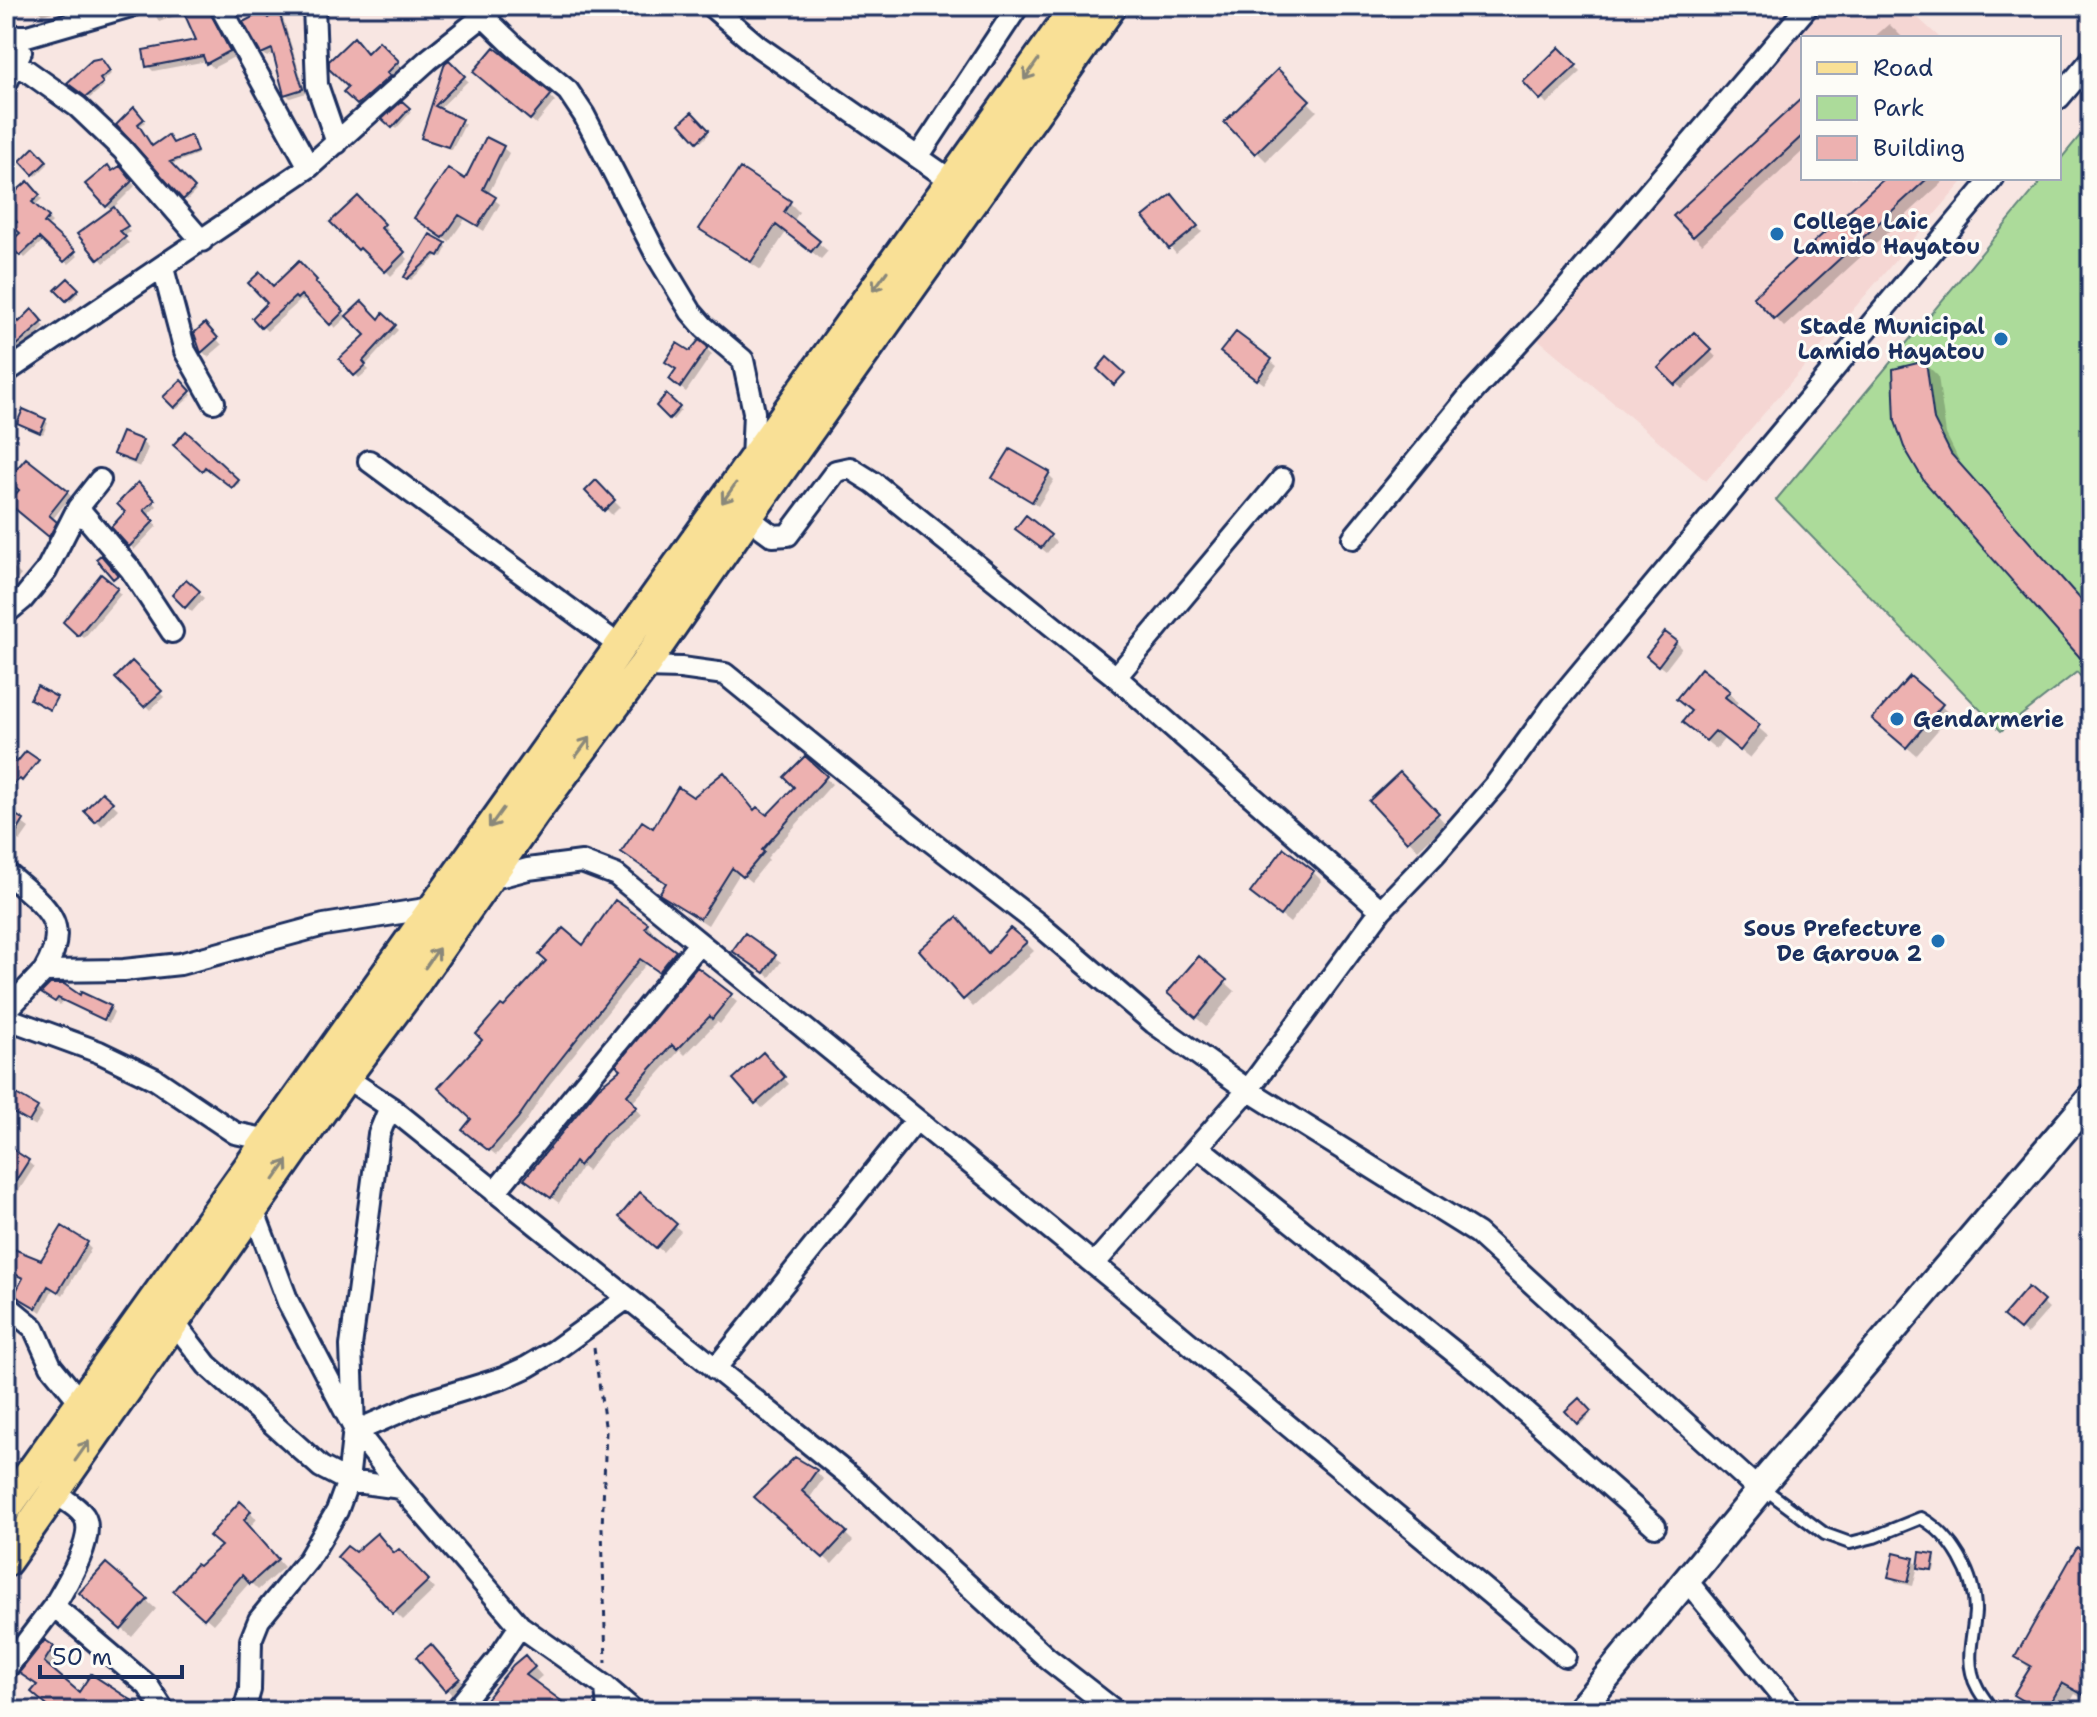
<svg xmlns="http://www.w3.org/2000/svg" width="2097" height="1717" viewBox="0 0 2097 1717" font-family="'Shantell Sans',sans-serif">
  <rect width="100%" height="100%" fill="#f8e6e2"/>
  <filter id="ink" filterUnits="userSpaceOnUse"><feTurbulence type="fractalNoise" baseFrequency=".0125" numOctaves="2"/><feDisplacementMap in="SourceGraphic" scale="16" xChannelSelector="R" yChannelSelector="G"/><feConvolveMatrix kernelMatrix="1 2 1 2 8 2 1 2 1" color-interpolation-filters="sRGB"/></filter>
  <g filter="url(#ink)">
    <!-- built -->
    <path fill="#f5d6d3" d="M1801,6h104l35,32h-137v140h163l-260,303 -180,-152z"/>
    <!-- green -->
    <path fill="#acdb9a" stroke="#64857c" stroke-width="2" d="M2091,122v567l-14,-17 -76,59 -225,-231 268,-322h15v-17z"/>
    <!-- shadow -->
    <path fill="#0003" d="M37,6h35l-30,9z
      M157,6h20l3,8 -21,8 -7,-14z
      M189,6h11l12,10 22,41 -21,11 -6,-7 -54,10 -5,-5 50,-25z
      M277,7l4,5 25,81 -16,5 -4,-4 -11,-41 -8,4 -4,-4 -17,-31z
      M1889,24l14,14h-30z
      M379,44l22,22 -11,12 3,4 -31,26 -16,-16 21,-37z
      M1559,49l22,23 -34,32 -21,-22z
      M449,62l19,19 -30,29 27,14 -13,26 -25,-9 -4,-4z
      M103,63l8,11 -10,9 3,3 -14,12 -20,-15z
      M1278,72l39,39 -51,50 -39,-39z
      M481,77l69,19 5,5 -19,23z
      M1803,101v50l-101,93 -8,-8z
      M402,104l9,8 -15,17 -11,-10z
      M134,110l11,12 -6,5 13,21 40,-8 6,14 -28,11 26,26 -9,9 -69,-75z
      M692,115l17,19 -8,8 -18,-18z
      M503,148l6,5 -21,42 12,9 -16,27 -19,-12 -16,23 -27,-19z
      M34,150l14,14 -12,12 -14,-15z
      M119,168l16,18 -22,22 17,24 -7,5 6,6 -25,20 -24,-29 32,-23 -24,-26z
      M740,170l50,33 9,9 -6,10 35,29 -7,8 -35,-27 -25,38 -50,-33 -9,-9z
      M1888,178h59l-163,149 -28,-30z
      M28,184l14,15 -8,7 18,16 -5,5 31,29 -9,8 -25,-24 -19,18 -14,-14 11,-11 -2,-11 -14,-16v-3z
      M358,199l30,32 -4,3 24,25 -17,17 -24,-25 -3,3 -31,-32z
      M1178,202l24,30 -26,22 -30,-36z
      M430,236l17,11 -5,10 -4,-2 -27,25 -4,-3z
      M299,264l48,53 -12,11 -29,-30 -3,4 -2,-2 -34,31 -13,-13 16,-15 3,-15z
      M68,280l11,12 -9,10 -12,-12z
      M6,313l13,11 16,-9 10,12 -14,14 -25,17z
      M384,316l14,14 -33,36 4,4 -10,8 -18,-19 27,-24z
      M205,326l17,19 -14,12 -5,-5 -7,-19z
      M1236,334l41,32 -13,18 -35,-26z
      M1694,335l22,22 -34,32 -21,-21z
      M700,343l12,11 -26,38 -10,-8 2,-14 -11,-8 24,-8z
      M1925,363l13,13 8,58 17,35 128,143v55l-166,-187z
      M181,383l11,12 -15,14 -11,-12z
      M667,397l14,13 -8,10 -15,-14z
      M24,411l24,12 -5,11 -24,-11z
      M186,434l54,49 -5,6 -27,-21 -3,3 -29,-26z
      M142,442l6,6 -8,19 -19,-8 -6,-6z
      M1048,474l6,6 -16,26 -43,-28z
      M596,483l24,24 -8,8 -24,-24z
      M138,485l19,21 -10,9 10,11 -23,24 -20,-23 14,-15z
      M21,490l46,2 4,4 -19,24 8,7 -7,12 -38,-32z
      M1026,518l30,24 -9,11 -23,-19z
      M6,562l15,13 -9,11 4,5 -8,7z
      M186,582l18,16 -12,14 -18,-17z
      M116,590l5,4 -37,44 -19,-16z
      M1676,642l6,6 -17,22 -11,-8z
      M132,664l32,33 -14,13 -32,-32z
      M1701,670l28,23 9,9 -4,5 34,29 -18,22 -25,-20 -9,11 -22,-18 -1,-19z
      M1910,679l41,36 -35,40 -32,-27z
      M805,759l27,25 -65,74 2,2 -18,22 -11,-9 -32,52 -39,-25 -7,-7 5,-9 -44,-32 70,-53 62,13 13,6 29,-31z
      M1400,775l46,49 -28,26 -46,-48z
      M102,794l16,15 -16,17 -15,-15z
      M6,811l23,17 -9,13 -14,-8z
      M1313,872l9,9 -32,42 -37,-30z
      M647,925l5,5 -2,4 31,24 -15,18 -19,-13 -97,121 -26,40 -28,31 -25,-20 13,-95 20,-30 44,-48z
      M745,936l36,26 -11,15 -30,-20z
      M1026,943l8,8 -61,56 -51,-57 67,5z
      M1199,959l36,32 -29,35 -28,-24z
      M730,996l7,6 -17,22 -3,-2 -32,33 -5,-5 -48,53 10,12 -32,26 -23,30 -5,-4 -23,36 -33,-24 73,-90z
      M48,997l32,1 30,10 4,4 -5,11 -46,-22 -3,4z
      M763,1055l26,29 -27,24 -27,-29z
      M6,1106l31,2 6,6 -8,12 -24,-14z
      M6,1153l22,9 6,5 -18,28 -10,-6z
      M640,1195l41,36 -18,21 -36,-30z
      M86,1244l5,5 -28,46 -10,-6 -12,23 -25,-18 8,-14 -17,-12 34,-5z
      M2028,1290l21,19 -22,25 -16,-13z
      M1579,1401l12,13 -11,11 -12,-14z
      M816,1471l7,8 -14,20 44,42 -21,23 -68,-60z
      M250,1512l7,7 -8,9 35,39 -26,23 -8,-8 -37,42 -30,-26 41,-51 -12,-11z
      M399,1552l36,37 -32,31 -63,-63 55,-2z
      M1934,1556l2,3 -2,12 -12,-1 -4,-4 -5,20 -17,-4 -6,-6 23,-16 7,7z
      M2091,1557v146l-16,-9 -10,17h-31l-18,-16 15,-25 -13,-13z
      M146,1600l10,9 -24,28 -41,-35z
      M53,1648l8,8 -10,15 29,24 62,16h-88l-15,-25 -17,-13z
      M437,1652l28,32 -13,11 -5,-6z
      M532,1665l10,11 -8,7 37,28h-69z"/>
    <!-- building -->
    <path fill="#edb1b0" stroke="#1b2f5e" stroke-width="2" d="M181,6h26l23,45 -24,13 -3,-8 -57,11 -3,-17 53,-10z
      M278,9l25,80 -19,6 -12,-46 -11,5 -18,-32 21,-11 4,7z
      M354,37l13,16 12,-12 20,20 -12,12 3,3 -33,29 -14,-13 5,-5 -19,-18v-8z
      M494,47l58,47 -22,26 -57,-48z
      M1559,47l18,18 -37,35 -17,-18z
      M101,58l9,13 -10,8 3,4 -17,14 -19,-14 25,-23z
      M449,60l16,16 -30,30 27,13 -14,28 -27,-9 24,-75z
      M1278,69l32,31 -55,54 -31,-32z
      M1803,97v38l-110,102 -20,-21z
      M402,101l8,7 -18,20 -10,-9z
      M134,107l10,12 -6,5 14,22 16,-11 5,8 18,-8 6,17 -27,10 25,26 -12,12 -67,-75z
      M692,112l17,18 -12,12 -17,-19z
      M486,137l18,9 -21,43 13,8 -18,29 -19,-11 -16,23 -29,-20 34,-50 17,11z
      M34,147l13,14 -14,14 -13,-14z
      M108,165l4,6 8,-5 12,15 -26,26 -21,-23z
      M740,168l51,33 -7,11 36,29 -9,11 -35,-27 -25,37 -52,-33z
      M1885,178h43l-154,141 -21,-22z
      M28,181l12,14 -8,7 17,15 -5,6 32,28 -12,11 -25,-24 -19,18 -12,-12 12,-11 -8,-7 5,-4 -11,-13v-9z
      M1172,194l26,32 -29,23 -26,-32z
      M358,196l27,28 -4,4 24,24 -20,20 -25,-24 -2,2 -28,-28z
      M114,207l14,19 -8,5 6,6 -28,23 -21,-26z
      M430,234l16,9 -7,13 -4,-2 -28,25 -3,-2z
      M299,261l18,19 -2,2 29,29 -14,14 -29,-30 -4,4 -2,-2 -34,31 -9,-10 15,-15 -19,-20 12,-11 13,14z
      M68,278l11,11 -13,12 -11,-11z
      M362,301l17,18 4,-6 13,12 -33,36 3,4 -12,11 -15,-17 26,-24 -19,-19z
      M6,309l13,13 13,-13 11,13 -37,33z
      M205,323l13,15 -17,15 -7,-20z
      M1236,332l36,27 -15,21 -37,-28z
      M1694,332l18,18 -37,35 -17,-17z
      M699,340l9,7 -28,41 -11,-9 7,-10 -11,-7 12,-19 13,8z
      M1107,357l18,16 -11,12 -17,-16z
      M1926,361l8,59 17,34 140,157v59l-167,-189 -20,-34 -9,-26 -2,-52z
      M181,380l10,11 -17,17 -11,-11z
      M666,394l14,13 -11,12 -13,-13z
      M23,409l23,10 -6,14 -23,-10z
      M186,431l53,49 -7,8 -27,-21 -3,4 -29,-26z
      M122,432l21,8 -9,22 -21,-8z
      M1010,449l40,23 -18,30 -40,-24z
      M26,458l42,33 -19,24 8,7 -8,15 -41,-34 11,-13 -12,-10z
      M596,480l19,20 -11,11 -19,-20z
      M138,482l17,18 -11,10 10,11 -25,26 -18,-20 14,-15 -8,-8z
      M1026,515l25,20 -10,13 -26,-19z
      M101,555l17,20 -5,4 -17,-20z
      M101,574l17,14 -40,48 -15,-14z
      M186,579l14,12 -15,17 -13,-13z
      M1665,632l12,9 -19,25 -12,-10z
      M132,661l30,30 -18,16 -29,-29z
      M1701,668l29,23 -5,6 35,28 -20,26 -25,-20 -9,10 -24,-19 9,-11 -15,-12z
      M1910,676l33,28 -37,44 -34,-29z
      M37,686l20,11 -7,13 -20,-11z
      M26,751l13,9 -17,21 -2,-2 -14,10v-36l11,9z
      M805,756l22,20 -65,74 2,2 -21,25 -11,-9 -32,51 -41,-25 7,-11 -45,-31 21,-31 11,7 25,-41 15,10 31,-25 30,38 3,-3 10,8 27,-28 -10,-10z
      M1400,772l39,41 -32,29 -38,-41z
      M102,792l11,10 -18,20 -11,-11z
      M6,809l18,11 -18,30z
      M1284,848l30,23 -34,45 -30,-23z
      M615,900l33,23 -3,5 31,23 -17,21 -19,-13 -95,120 -27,39 -29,33 -27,-21 9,-11 -33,-31 44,-48 -6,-6 25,-29 3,2 42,-46 -7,-6 24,-27 20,17z
      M957,917l31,36 22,-25 17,14 -64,58 -44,-50z
      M745,933l31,22 -12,18 -32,-22z
      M1199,956l28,24 -31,38 -29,-25z
      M697,967l35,27 -20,25 -2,-3 -33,34 -5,-5 -45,50 10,12 -33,28 -25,31 -4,-4 -24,36 -27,-19 74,-91 23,-19 -5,-4z
      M50,984h14l16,11 1,-3 30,14 -7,14 -46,-22 -3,4 -14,-9z
      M763,1052l22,25 -30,27 -22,-25z
      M6,1088l32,19 -9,15 -23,-13z
      M6,1145l23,15 -23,36z
      M640,1192l37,32 -21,24 -37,-31z
      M62,1226l26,16 -30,50 -10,-6 -12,22 -22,-13 9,-17 -17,-8v-5l8,-16 27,11z
      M2028,1287l16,14 -24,29 -17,-14z
      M1579,1398l12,13 -14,13 -12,-13z
      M795,1457l22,13 -15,21 45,41 -24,26 -69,-61z
      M240,1501l11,10 -7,9 34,39 -28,25 -8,-9 -38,44 -31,-28 23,-27 3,2 22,-20 -12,-10z
      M377,1533l17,20 5,-4 30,31 -36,34 -29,-32 -27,-25 10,-11 8,6z
      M2077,1547l14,8v144l-29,-16 -16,28h-6l-27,-16 18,-29 -16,-9z
      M1920,1552l15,2 -3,16 -14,-2z
      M1894,1553l20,5 -6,24 -20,-5z
      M106,1563l42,36 -27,31 -42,-37z
      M45,1640l9,6 -10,16 35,30 12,-18 57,37h-95l-22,-19 6,-7 -18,-12z
      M431,1644l29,34 -15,13 -29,-34z
      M525,1655l10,12 -9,8 49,36h-75l-14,-12 27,-34z"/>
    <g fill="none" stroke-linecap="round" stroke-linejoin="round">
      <defs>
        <path id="lane" d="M1762,1487l63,47 25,9 24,-6 47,-19c31,17 54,57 54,93 -1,20 -8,43 -3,62 3,15 13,26 21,38"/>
        <path id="street" d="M220,6l89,161
          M314,6l3,79 20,58
          M711,6l48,41 193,134
          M483,16l32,31 53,44 16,24 72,139 35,58 13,15 39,33 11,52 -2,49
          M6,36h21l104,-30
          M16,63l62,44 44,42 80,92
          M6,84l15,-33
          M2059,98l32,-38
          M918,157l100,-151
          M163,268l22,83 29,51
          M6,372l303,-205 119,-107 68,-54
          M369,461l251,185
          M78,508l53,62 41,62
          M747,517l26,19 15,-1 48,-64 14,-3 24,15 242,194 265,233
          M1353,538l117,-143 78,-85 260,-304
          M6,613l17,-14 23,-28 32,-63 22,-28
          M643,667l38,1 44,6 203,165 109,84 117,100 94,67 229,143 283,258
          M1116,677l166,-198
          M6,872c37,34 68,48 38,99
          M487,880l41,-11 54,-7 34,13 501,408 448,373
          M6,1011l38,-40 80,-1 56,-6 144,-39 108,-17
          M6,1018l93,34 56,27 80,54 34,7
          M345,1077l45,30 462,371 195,180 68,53
          M1198,1147l291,233 166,146
          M495,1192l204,-248
          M253,1209l35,93 66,126 47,60 119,138 86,61 2,24
          M1094,1264l154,-174 133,-180 54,-56 61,-70 57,-78 440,-528
          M6,1305l28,23 17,38 31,38
          M173,1321l34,44 114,102 27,14 53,7
          M715,1369l201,-249
          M356,1431l62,-27 85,-26 24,-11 27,-16 72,-52
          M53,1492c10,7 24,14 31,24 13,20 -19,71 -30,90
          M1687,1581l107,130
          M6,1669l48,-63 94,80 16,25
          M606,1687l28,24
          M244,1711l6,-21 1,-50 8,-20 49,-60 29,-49 11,-30 6,-53 -3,-82 28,-212 11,-27
          M455,1711l42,-51 23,-34"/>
        <path id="secondary" d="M1579,1711l181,-220v-5l331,-388"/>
        <path id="primary" d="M6,1508l1071,-1502
          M6,1561l339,-484 62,-83 129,-184 107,-143 104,-150 364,-511"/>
      </defs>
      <!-- lane casing -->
      <use href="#lane" stroke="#1b2f5e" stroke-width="16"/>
      <!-- street casing -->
      <use href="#street" stroke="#1b2f5e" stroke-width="26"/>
      <!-- secondary casing -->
      <use href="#secondary" stroke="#1b2f5e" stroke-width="32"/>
      <!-- primary casing -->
      <use href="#primary" stroke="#1b2f5e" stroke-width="36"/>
      <!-- path -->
      <path stroke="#1b2f5e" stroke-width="3" stroke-dasharray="6 6" stroke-linecap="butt" d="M594,1348l12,84 -4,96 4,135"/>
      <!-- lane -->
      <use href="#lane" stroke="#fdfcf7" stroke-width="10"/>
      <!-- street -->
      <use href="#street" stroke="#fdfcf7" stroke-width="20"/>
      <!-- secondary -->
      <use href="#secondary" stroke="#fdfcf7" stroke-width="26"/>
      <!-- primary -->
      <use href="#primary" stroke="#f9e096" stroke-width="30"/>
    </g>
    <!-- one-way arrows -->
    <defs><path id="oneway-shaft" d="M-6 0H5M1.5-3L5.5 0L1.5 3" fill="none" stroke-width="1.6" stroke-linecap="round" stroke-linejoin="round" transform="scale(2)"/></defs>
    <g stroke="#8a887a">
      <use href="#oneway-shaft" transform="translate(1031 70) rotate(125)"/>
      <use href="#oneway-shaft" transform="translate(880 281) rotate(126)"/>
      <use href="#oneway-shaft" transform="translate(729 493) rotate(125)"/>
      <use href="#oneway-shaft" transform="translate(583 747) rotate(-53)"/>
      <use href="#oneway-shaft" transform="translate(496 818) rotate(126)"/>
      <use href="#oneway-shaft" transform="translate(432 958) rotate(-55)"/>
      <use href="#oneway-shaft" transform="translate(281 1170) rotate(-55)"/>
      <use href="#oneway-shaft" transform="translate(82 1451) rotate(-55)"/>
    </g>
  </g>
  <!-- markers -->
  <g fill="#1f6fb2" stroke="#fdfcf7" stroke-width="3">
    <circle cx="1777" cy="234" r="8"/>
    <circle cx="2001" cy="339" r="8"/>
    <circle cx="1897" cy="719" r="8"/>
    <circle cx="1938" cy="941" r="8"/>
  </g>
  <g text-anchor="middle" stroke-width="6" stroke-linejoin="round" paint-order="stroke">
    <!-- poi labels -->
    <g font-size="22" font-weight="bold" fill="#1b2f5e" stroke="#fdfcf7" text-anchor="start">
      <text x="1793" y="229">College Laic<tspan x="1793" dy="25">Lamido Hayatou</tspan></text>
      <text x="1985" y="334" text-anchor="end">Stade Municipal<tspan x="1985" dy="25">Lamido Hayatou</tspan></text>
      <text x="1913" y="727">Gendarmerie</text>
      <text x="1922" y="936" text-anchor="end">Sous Prefecture<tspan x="1922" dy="25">De Garoua 2</tspan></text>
    </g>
  </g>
  <!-- margin -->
  <rect width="2097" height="1717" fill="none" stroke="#fdfcf7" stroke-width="32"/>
  <rect x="16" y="16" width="2065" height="1685" fill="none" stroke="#1b2f5e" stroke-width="3" filter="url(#ink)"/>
  <!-- legend -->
  <rect x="1801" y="36" width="260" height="144" fill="#fdfcf7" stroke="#a3aaba" stroke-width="2"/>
  <rect x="1817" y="62" width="40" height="12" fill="#f9e096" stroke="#a3aaba" stroke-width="2"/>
  <text x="1873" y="76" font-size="24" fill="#1b2f5e">Road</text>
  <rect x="1817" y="96" width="40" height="24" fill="#acdb9a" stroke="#a3aaba" stroke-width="2"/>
  <text x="1873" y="116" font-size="24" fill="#1b2f5e">Park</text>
  <rect x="1817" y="136" width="40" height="24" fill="#edb1b0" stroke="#a3aaba" stroke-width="2"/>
  <text x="1873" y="156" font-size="24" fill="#1b2f5e">Building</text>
  <!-- scale -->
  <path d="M40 1665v12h142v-12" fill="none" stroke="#1b2f5e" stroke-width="4"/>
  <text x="52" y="1665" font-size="24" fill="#1b2f5e" stroke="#fdfcf7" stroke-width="6" paint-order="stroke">50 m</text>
</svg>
